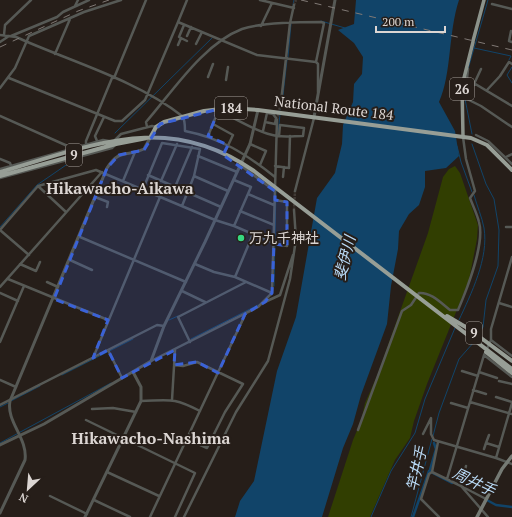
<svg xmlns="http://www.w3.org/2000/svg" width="512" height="517" viewBox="0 0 512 517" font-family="'PT Serif','Noto Sans JP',serif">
  <rect width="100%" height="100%" fill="#261e19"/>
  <!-- green -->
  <path fill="#313e01" d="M455,166l5,7 18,52 -1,14 -8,41 -42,104 -13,37 -4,17 -15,22 -25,57h-42l25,-77 8,-19 4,-18 12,-27 51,-143 15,-56 6,-8z"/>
  <!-- water -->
  <path fill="#114469" d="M356,0h103c-11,33 -7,73 -20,102l16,29 4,25 -13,12 -21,3v16l-6,18 -10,9 -10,17 -1,18 -7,37 -4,38 -26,71 -8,29 -10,24 -21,69h-87l5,-16 14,-20 23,-110 19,-54 21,-119 18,-25 7,-29 1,-19 10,-23 1,-18 8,-10 1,-17 -9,-14 -16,-13 16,-6z"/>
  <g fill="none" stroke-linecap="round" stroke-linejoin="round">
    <!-- stream -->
    <path stroke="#114469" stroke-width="1" d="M293,5l1,-5
      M321,21l24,7
      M474,48l37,8 -2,4
      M288,57l3,-33
      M512,67l-5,8 5,8
      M468,69l20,-69
      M283,95l4,-35
      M465,96l1,-16
      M465,99l7,35
      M280,110l2,-8
      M115,133l97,-95
      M278,134l2,-20
      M472,144l14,40 8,15 5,31 -1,36 -12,34 -3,27 -4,7
      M457,146l4,16 11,30
      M0,227l37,-42 35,-24
      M274,286l2,-96
      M169,320l9,-4
      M459,320c12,-26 30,-62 25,-92 -2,-11 -7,-22 -10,-33
      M191,339l67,-34
      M62,375l71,-36
      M11,401l29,-15
      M0,407l8,-4
      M433,436l6,-23 20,-54 15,-17
      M0,443l111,-60
      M371,517l20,-46 24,-38 10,-34 30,-71
      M411,517l21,-78"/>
    <!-- canal -->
    <path stroke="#114469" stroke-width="2.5" d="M429,473l7,-24 -2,-6
      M485,499l11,6 16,2
      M413,517l16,-46 23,12"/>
    <!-- minor-tunnel -->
    <path stroke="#413a35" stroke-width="2.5" stroke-dasharray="2.5 1" stroke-linecap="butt" d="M294,5l2,-5
      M277,120l4,-18
      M294,210l1,-19"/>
    <!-- minor -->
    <path stroke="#565955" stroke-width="2.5" d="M187,0l-9,22 79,33 59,7 2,2v28
      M260,0l34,8
      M492,4l20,5
      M75,6l3,-6
      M184,25l-5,12 8,4
      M261,26l11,-23
      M511,31l-2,10 3,1
      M0,35l16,2c53,24 121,43 166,79 3,3 3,11 3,15 36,7 61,23 90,46
      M4,35l1,-10 26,-25
      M11,36l46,-19 6,-5 26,-12
      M187,36l4,-9
      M0,42l9,-6
      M196,44l6,-12
      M178,45l3,-7
      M55,54l15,-35
      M468,69l-1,10 45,27
      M208,77l5,-13
      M9,78l106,43h7l23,-21 33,-78
      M114,78l32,-78
      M226,80l2,-13
      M0,88l15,-20 14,-32 55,-24 37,-12
      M487,90l13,-14 9,-14 3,2
      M461,96l20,10 31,21
      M467,99l14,-30
      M281,102l9,-79 4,-18
      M219,111c18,8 39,22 58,25 9,1 18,0 26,0l1,-8 -24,-3 -1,11
      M0,116l72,32
      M213,124l20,11 -9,19
      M147,127l-1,-5c27,-31 57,-78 96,-93 18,-6 58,-7 79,-7l3,1 -8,39
      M263,131l4,-18 6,1 3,4 -1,6 -10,-2
      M476,135l12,6 24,23
      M208,136l11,-27
      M115,140l6,-6 31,-8 4,1
      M97,141l-2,-5 9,-19
      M86,144v-3l26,-63
      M250,144l16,7 -6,14
      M198,156l39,16
      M506,157l6,-3
      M0,159l10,4 1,3
      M240,165l35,26
      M275,166l14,2 1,-32
      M0,169l103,-29 6,1
      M148,175l73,32
      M194,176l34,15
      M283,177l1,-10
      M0,178l112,-30 3,-3
      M234,180l17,7 -17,39
      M123,181l12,-29
      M161,181l16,-37
      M38,186l28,26
      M175,187l17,-40
      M143,189l19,-46 38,6 -6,27 -12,30
      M295,191l19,-73
      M248,194l26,11
      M95,197l13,5 -1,5
      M240,211l34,14
      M506,227h6
      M0,230l38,-44 58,-16 119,50 19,6 40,17 13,3v-44l-12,-2
      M0,230l29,25
      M80,237l106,45
      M70,260l22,10
      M20,264l16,7 4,-9
      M195,264l19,8 21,5 37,16
      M235,277l18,-43
      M8,279l100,41
      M47,282l11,5
      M0,287l102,-115
      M182,291l23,11
      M0,293l18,8
      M265,302l15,-7 13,-40
      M499,303l13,4
      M491,340l21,16
      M0,342l24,-56
      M190,342l-12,-25 68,-35
      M108,350l14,28
      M484,355l28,22
      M93,358l67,-161
      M151,361l107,-54 14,-14 5,-173
      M174,365l9,1 14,-4 46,22 -18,28 -18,36 -20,-9
      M462,371l16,5
      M479,372l18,6
      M0,380l16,7
      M499,381l13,3
      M473,390l13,4
      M496,397l16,5
      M172,400l3,-50
      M141,401c29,-1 32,-4 59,10
      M470,402l42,12
      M451,403l17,5
      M0,405l157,-80 7,1
      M92,409l21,-1 23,4
      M86,420l109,53 -20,44
      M358,430l44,-119 9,-6 8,-12c12,-1 22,10 31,17h8c9,-21 27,-67 21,-88 -2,-8 -6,-16 -9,-24l5,-7 -9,-32 -3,-22
      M423,434l8,-16v16l3,6 62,18 16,6
      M489,435l-3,8 13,4
      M438,442l-6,30 29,14 27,31
      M484,449l2,-6
      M496,458l16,-55
      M466,466l-5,20 25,13
      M107,472l52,24
      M432,472l-3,2 -8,25 18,18
      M447,479l37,-124 7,-15v-11l21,-72
      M50,496l37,18
      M94,500l36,17
      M150,517l95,-202
      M184,517l52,-105 32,-51 22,-82 6,-40 -2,-29"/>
    <!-- tertiary -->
    <path stroke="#565955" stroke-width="3" d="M314,117l21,-117
      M0,445l44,-21 107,-63 13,-35 41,-84 45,-98 8,-34
      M0,513l25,-53c3,-22 -19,-38 -15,-59l97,-233c13,-20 20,-11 37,-19l6,-11
      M85,517l56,-116v-14l-8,-15"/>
    <!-- secondary -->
    <path stroke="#757a74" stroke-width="3.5" d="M477,517l25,-48 10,-13"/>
    <!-- primary -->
    <path stroke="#8c938b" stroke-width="3.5" d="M473,41l11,-41
      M463,136l-1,-50 11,-44"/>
    <!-- trunk -->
    <path stroke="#979e96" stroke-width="4" d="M150,138l6,-11 8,-5 40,-11 25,-3 29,2 213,28 16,7 25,25
      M0,172c92,-26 166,-62 254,-1l258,198
      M0,176l116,-32 31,-6
      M447,316l22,13 43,32
      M486,352l26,21"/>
    <!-- rail -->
    <path stroke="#807975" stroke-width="1" stroke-dasharray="7 7" stroke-linecap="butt" d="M301,0l211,50
      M0,47l78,-36 31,-11"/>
  </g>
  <!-- marked area -->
  <path fill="#3a62d7" fill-opacity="0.2" stroke="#3a62d7" stroke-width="3" stroke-dasharray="8 5" stroke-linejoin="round" d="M219,109l-11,27 20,9 -5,10 52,36v9l12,2v44l-13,-2 -2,49 -7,9 -20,12 -27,59 -21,-11 -23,3 1,-15 -53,28 -14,-28 -15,8 15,-38 -54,-21 53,-131 12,-13 25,-5 16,-26z"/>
  <!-- markers -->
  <circle fill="#37d880" stroke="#261e19" stroke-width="1.5" cx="241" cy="238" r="4"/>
  <g text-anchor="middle" stroke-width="4" stroke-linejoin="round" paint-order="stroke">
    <!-- shield labels -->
    <g fill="#261e19" stroke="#a59f9b" stroke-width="1">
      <rect x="450" y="78" width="24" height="22" rx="3"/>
      <rect x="215" y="97" width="32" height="22" rx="3"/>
      <rect x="66" y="144" width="16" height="22" rx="3"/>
      <rect x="466" y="322" width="16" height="22" rx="3"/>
    </g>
    <g font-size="13" font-weight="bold" fill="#dcd6d3">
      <text x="462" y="94">26</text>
      <text x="231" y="113">184</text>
      <text x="74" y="160">9</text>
      <text x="474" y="338">9</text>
    </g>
    <!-- street labels -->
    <g font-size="14" fill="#dcd6d3" stroke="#261e19">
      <text transform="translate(334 108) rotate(7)" y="5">National Route 184</text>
    </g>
    <!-- poi labels -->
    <g font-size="14" fill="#dcd6d3" stroke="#261e19" text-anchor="start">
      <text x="249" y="243">万九千神社</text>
    </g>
    <!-- water labels -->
    <g font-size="15" font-style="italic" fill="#b9daf6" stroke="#261e19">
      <text transform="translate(345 258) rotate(-76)" y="5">斐伊川</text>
      <text transform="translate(417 469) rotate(-77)" y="5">竿井手</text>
      <text transform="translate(474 482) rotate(26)" y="5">周井手</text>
    </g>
    <!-- quarter labels -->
    <g font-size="16" font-weight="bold" fill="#dcd6d3" stroke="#261e19">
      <text x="120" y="194">Hikawacho-Aikawa</text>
      <text x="151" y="444">Hikawacho-Nashima</text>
    </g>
  </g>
  <!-- north arrow -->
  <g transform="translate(28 489) rotate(206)" stroke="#261e19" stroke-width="3" paint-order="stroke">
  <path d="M0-3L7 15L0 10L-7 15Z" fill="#dcd6d3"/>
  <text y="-6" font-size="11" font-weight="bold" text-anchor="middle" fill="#dcd6d3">N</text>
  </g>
  <!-- scale -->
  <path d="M376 26v6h69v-6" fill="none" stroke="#dcd6d3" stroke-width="2"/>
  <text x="382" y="26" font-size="12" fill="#dcd6d3" stroke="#261e19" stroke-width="3" paint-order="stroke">200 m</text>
</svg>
